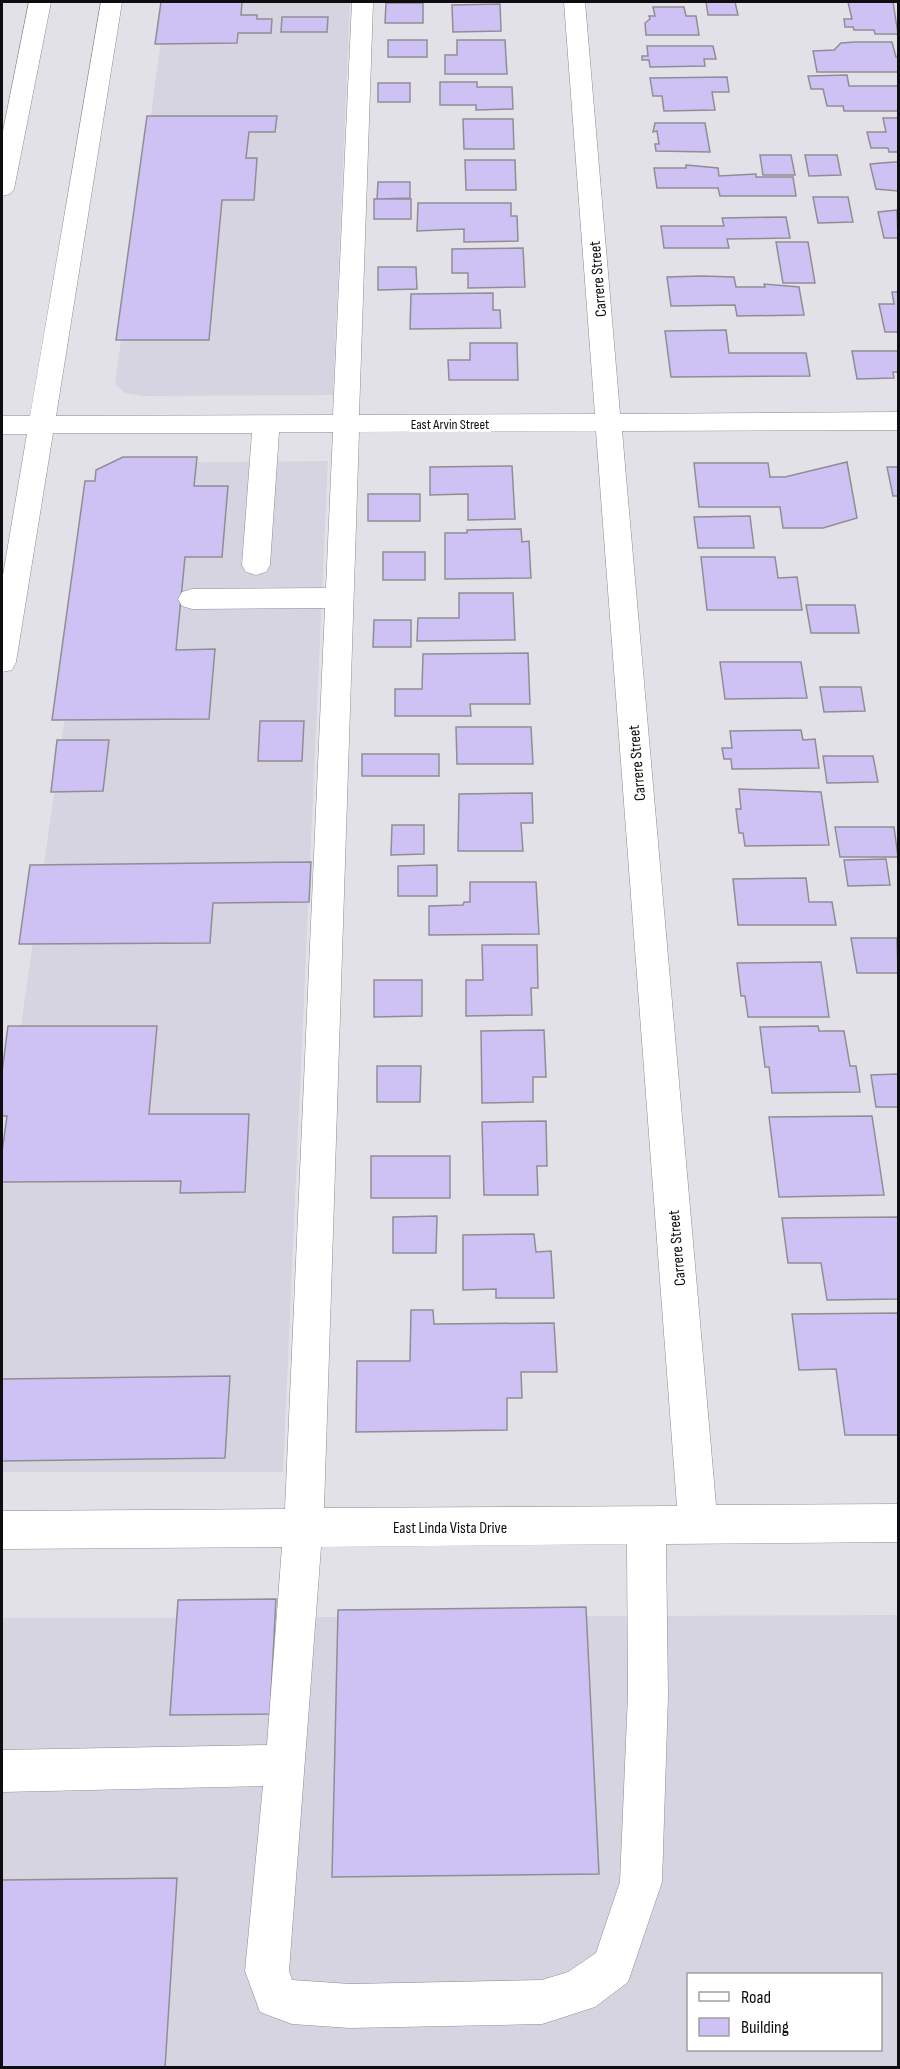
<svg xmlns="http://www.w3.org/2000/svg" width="900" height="2069" viewBox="0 0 900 2069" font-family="'Sofia Sans Condensed',sans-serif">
  <rect width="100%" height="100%" fill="#e3e1e8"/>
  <!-- built -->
  <path fill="#d7d4e2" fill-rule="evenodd" d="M166,2h184l-17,393 -191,1 -17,-3 -10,-9z
    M328,461l-45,1011h-281v-313l96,-675 22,-21z
    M898,1615v452h-896v-449zM688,1974h192v76h-192z"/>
  <!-- building -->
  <path fill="#cec1f4" stroke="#8f8e94" stroke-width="1.5" d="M161,2h81l-1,13h16v4h15l-1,14h-33l-1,10 -82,1z
    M706,2h29l3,13h-30z
    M848,2h45l5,32h-23l-1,-4h-20l-1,-3h-8l-1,-8h8z
    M386,3h37v20h-38z
    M500,4l1,27 -48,1 -1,-27z
    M653,7h31l2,9h10l3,19h-53l-1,-12 5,-4 -1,-3h6z
    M282,17h46l-1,15h-46z
    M388,40h39v17h-39z
    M457,40h48l2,34h-62v-19h12z
    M855,42h37l4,15h2v15h-81l-4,-21 21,-1 7,-7z
    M647,46h66l3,13h-12l1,7 -55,1 -1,-7h-7v-4h6z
    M847,75l2,11h49v25h-54l-1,-5h-16l-4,-17h-12l-3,-13z
    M727,77l2,15h-17l3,18 -51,1 -2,-15h-9l-3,-18z
    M440,82h37v5h35l1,22 -37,1v-5h-36z
    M378,83h32v19h-32z
    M147,116h130l-2,16h-26l-3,26h11l-3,42h-32l-13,140h-93z
    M883,118h15v34h-9l-1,-4h-17l-4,-16h19z
    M463,119h50l1,30h-50z
    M655,123h50l5,29 -54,-1 -1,-7h4l-2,-13 -4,1z
    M760,155h31l4,20h-32z
    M805,155h32l4,20 -32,1z
    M465,160h50l1,30h-50z
    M894,162h4v29l-22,-2 -6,-25z
    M686,165l32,3 1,8 37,-2v3h37l3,19h-76l-2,-8h-61l-3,-20h32z
    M378,182h32v16l-33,1z
    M813,197h35l5,25 -35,1z
    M374,199h37v20h-37z
    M418,203h93v13h6l1,25 -54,1v-13l-47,2z
    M897,210l1,28h-14l-6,-26z
    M786,217l4,21 -63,1 2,9h-65l-3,-22h63l-2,-8z
    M776,242h32l7,41h-32z
    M523,248l2,39 -57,1v-15h-16v-24z
    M378,267h38l1,22 -39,1z
    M701,276l33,1 2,10h29l-1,-3 35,3 5,28 -67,1 -2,-11 -64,1 -4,-29z
    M892,292h6v40h-13l-6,-28h15z
    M493,293v17h7l1,18 -91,1 1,-35z
    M726,330l3,23h77l4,23 -139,1 -6,-46z
    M470,343h47l1,37h-69l-1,-20h22z
    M852,351h46v21h-5l1,6 -37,1z
    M123,457h74l-3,29h34l-6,71h-37l-9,93 39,-1 -6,70 -157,1 33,-239h10l1,-11z
    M847,462l10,56 -34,10h-40l-3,-21h-81l-5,-44h74l2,14h15z
    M512,466l3,53 -47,1v-26l-38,1v-28z
    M887,467h11v29h-5z
    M368,494h52v27h-52z
    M750,516l4,32h-56l-4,-31z
    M521,529l1,13 7,-1 2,37 -86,1v-46h22v-3z
    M383,552h42v28h-42z
    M701,557h74l3,21 19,-1 5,33h-95z
    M459,593h54l2,47 -98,1 1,-23h41z
    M806,605h49l4,28h-48z
    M374,620h37v27h-38z
    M528,653l2,51h-60l1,12h-76v-27h27l1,-35z
    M720,662h81l6,36 -82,1z
    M820,687h41l4,24 -41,1z
    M260,721h44l-2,40h-44z
    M456,727h75l2,37h-76z
    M801,730l2,10 12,-1 4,29 -87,1 -1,-10h-7l-2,-11h10l-2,-17z
    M57,740h52l-6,51 -52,1z
    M362,754h77v22h-77z
    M823,756h50l5,26 -51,1z
    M739,789l82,3 8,53 -84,1 -2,-13h-4l-3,-24h5z
    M532,793l1,30h-12l2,28h-65l1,-57z
    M392,825h32v29l-33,1z
    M835,827h59l4,30h-58z
    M886,859l4,26 -42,1 -4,-26z
    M311,862l-2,40 -96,1 -3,40 -191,1 11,-79z
    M437,865v31h-39v-30z
    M806,878l3,24h23l4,23h-98l-5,-46z
    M470,882h66l3,52 -110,1v-29l34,-1 1,-3h6z
    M851,938h46l1,35h-41z
    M482,945h55l1,43h-7l1,27 -66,1v-36h17z
    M821,962l8,55h-81l-3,-21h-4l-4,-33z
    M374,980h48v36l-48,1z
    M8,1026h149l-8,88h100l-4,78 -65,1 1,-12 -179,1v-30l5,-36h-5v-44z
    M818,1026l1,5h25l6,35h6l4,26 -88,1 -3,-26h-4l-5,-40z
    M544,1030l2,47h-13v25l-51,1 -1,-72z
    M377,1066h44l-1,36h-43z
    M898,1074v33h-22l-5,-32z
    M872,1116l12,79 -105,2 -10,-80z
    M546,1121l1,45h-10l1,29h-54l-2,-73z
    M371,1156h79v42h-79z
    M437,1216l-1,37h-43v-36z
    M898,1217v82l-71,1 -6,-37h-33l-6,-45z
    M534,1234l2,18 15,-1 3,47h-58v-9l-33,1v-55z
    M411,1310h22l1,14 120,-1 3,49h-36l1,26h-15v32l-151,2 1,-71h53z
    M898,1313v122h-53l-9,-66 -37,1 -7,-56z
    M230,1376l-5,82 -223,3v-82z
    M276,1599l-6,115 -100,1 8,-115z
    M586,1607l13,267 -267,3 6,-267z
    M177,1878l-12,190h-163v-188z"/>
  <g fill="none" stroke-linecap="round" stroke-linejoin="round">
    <defs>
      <path id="minor" d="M101,2h21l-66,414 277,-1 19,-413h21l-14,413 236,-1 -31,-412h21l35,412 278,-2v18l-276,1 94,1074 182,-1v38l-232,2 2,151 -6,187 -34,100 -33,25 -53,17 -192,4 -58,-4 -32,-12 -15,-41 18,-185 -261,6v-42l265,-5 15,-198 -280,2v-38l283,-2 40,-901 -133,1 -10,-3 -4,-7 4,-7 10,-3 134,-1 7,-156h-54l-9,133 -4,7 -10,3 -10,-3 -4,-7 10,-132h-199l-37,229 -4,8 -10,2v-91l25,-147h-25v-18h28zM596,431l81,1075 -353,2 35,-1076zM627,1544l1,151 -8,187 -24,71 -28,19 -26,8 -192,4 -58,-4 -3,-9 32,-424z"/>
      <path id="major" d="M29,2h22l-37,187 -4,5 -8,2v-60z"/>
    </defs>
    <!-- minor casing -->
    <use href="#minor" stroke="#8e8c93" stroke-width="1"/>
    <!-- major casing -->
    <use href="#major" stroke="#8e8c93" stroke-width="1"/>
    <!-- minor -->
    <use href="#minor" fill="#fff" fill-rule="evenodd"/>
    <!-- major -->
    <use href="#major" fill="#fff" fill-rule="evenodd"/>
  </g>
  <g text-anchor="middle" stroke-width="6" stroke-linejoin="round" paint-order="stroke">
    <!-- far-street labels -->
    <g font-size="14" fill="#0e0e10" stroke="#fff">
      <text x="450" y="429">East Arvin Street</text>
    </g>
    <!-- street labels -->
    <g font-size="16" fill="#0e0e10" stroke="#fff">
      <text transform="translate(597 279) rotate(-95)" y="6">Carrere Street</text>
      <text transform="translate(636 763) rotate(-95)" y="6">Carrere Street</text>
      <text transform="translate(676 1248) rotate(-95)" y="6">Carrere Street</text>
      <text x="450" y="1533">East Linda Vista Drive</text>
    </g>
  </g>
  <!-- border -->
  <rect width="900" height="2069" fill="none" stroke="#0e0e10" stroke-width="6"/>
  <!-- legend -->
  <rect x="687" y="1973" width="195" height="78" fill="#ffffff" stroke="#9f9f9f" stroke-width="1.5"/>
  <rect x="699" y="1992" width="30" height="9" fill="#ffffff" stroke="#9f9f9f" stroke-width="1.5"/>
  <text x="741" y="2003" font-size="18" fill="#0e0e10">Road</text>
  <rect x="699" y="2018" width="30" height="18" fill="#cec1f4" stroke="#9f9f9f" stroke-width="1.5"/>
  <text x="741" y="2033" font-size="18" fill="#0e0e10">Building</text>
</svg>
